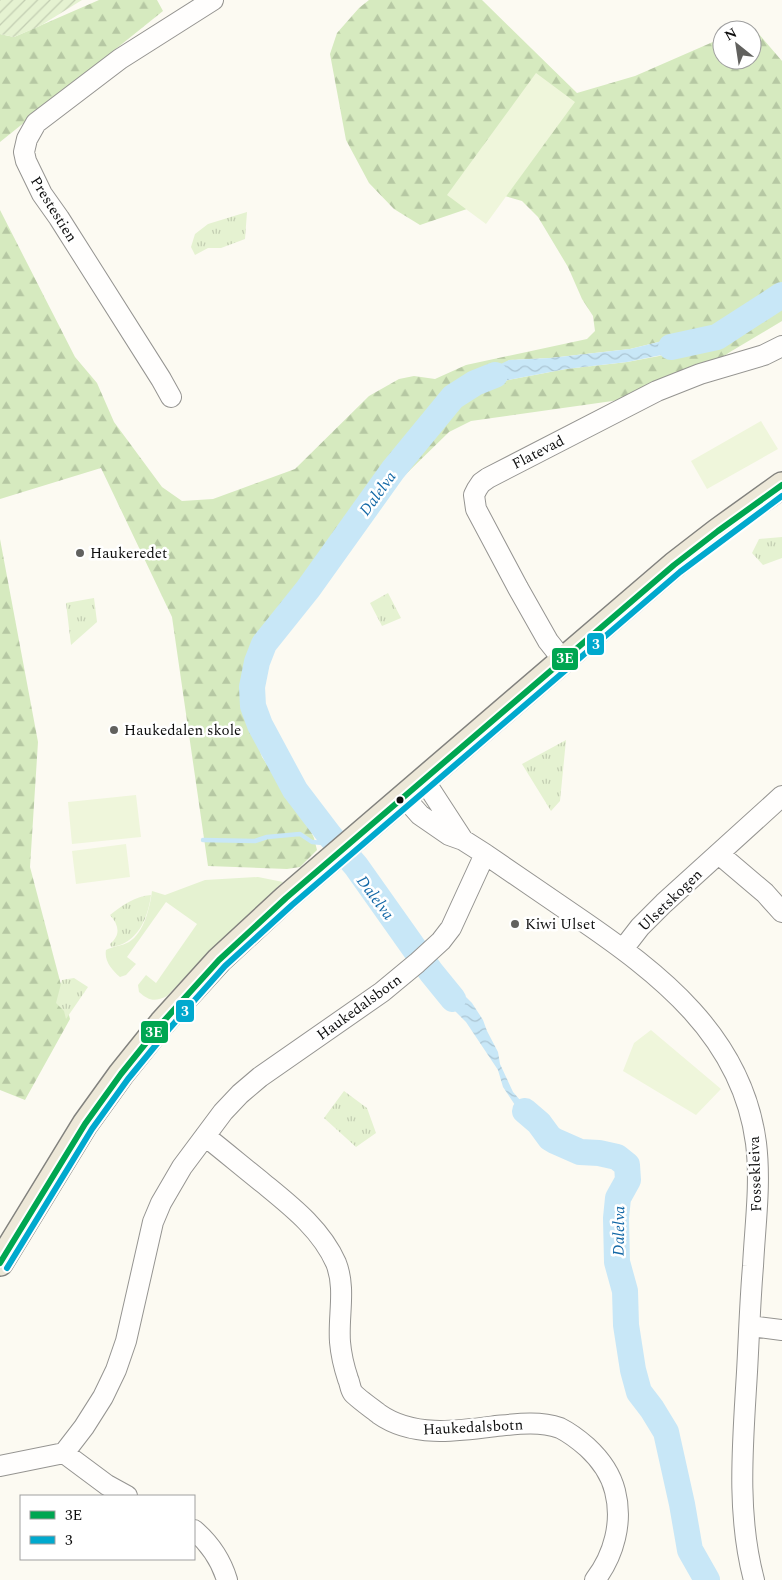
<svg xmlns="http://www.w3.org/2000/svg" width="782" height="1580" viewBox="0 0 782 1580" font-family="Spectral,serif">
  <defs>
    <pattern id="forest-firs" width="22" height="20" patternUnits="userSpaceOnUse" patternTransform="scale(1.25)"><rect width="22" height="20" fill="#d6eabf"/><path d="M5 1l3.5 6h-7zM16 11l3.5 6h-7z" fill="#b6c8a3"/></pattern>
    <pattern id="park-tufts" width="24" height="20" patternUnits="userSpaceOnUse" patternTransform="scale(1.25)"><rect width="24" height="20" fill="#e5f2d1"/><path d="M3 7l-1-3M5 7V3M7 7l1-3M15 17l-1-3M17 17v-4M19 17l1-3" fill="none" stroke="#c3ceb2"/></pattern>
    <pattern id="garden-furrows" width="10" height="10" patternUnits="userSpaceOnUse" patternTransform="scale(1.25)"><rect width="10" height="10" fill="#e5f2d1"/><path d="M-1 1l2-2M0 10L10 0M9 11l2-2" fill="none" stroke="#c3ceb2"/></pattern>
    <pattern id="water-waves" width="16" height="10" patternUnits="userSpaceOnUse" patternTransform="scale(1.25)"><rect width="16" height="10" fill="#c8e7f7"/><path d="M0 5q4-4 8 0t8 0" fill="none" stroke="#abc5d3"/></pattern>
  </defs>
  <rect width="100%" height="100%" fill="#fcfaf2"/>
  <!-- grass -->
  <path fill="#e5f2d1" d="M258,877l25,5 -74,70 -42,44c-12,6 -18,5 -28,-4l-1,-7 8,-10 10,8 41,-59 -31,-22 -39,55 9,7 -10,11 -6,2c-8,-7 -16,-16 -14,-27 7,-4 16,-4 23,-8 15,-9 21,-35 23,-51l13,4 40,-15z"/>
  <!-- forest -->
  <path fill="url(#forest-firs)" fill-rule="evenodd" d="M99,0h58l6,11 -163,131v-108l14,3z
    M369,0h113l95,93 58,-17 87,-38v22h30v-30h-12l12,-4 30,35v221l-67,45 -14,5 21,11 7,-3 53,-40v21l-52,31 -61,41 -198,28 -22,11 -44,43 -63,75 -76,82 -13,23 -8,35 2,24 15,43 46,68 6,13 3,12 -17,17 -13,2 -79,-3 -36,-249 -71,-149 -101,31v-289l75,147 22,26 17,39 48,65 20,14 31,-2 82,-30 74,-73 30,-17 15,-3 21,3 31,-14 121,-26 8,-8 -2,-15 -11,-17 -14,-32 -30,-50 -16,-16 -17,-5 -85,29 -26,-16 -25,-26 -23,-43 -16,-86 7,-21 22,-25zM695,333l7,15 -75,14 -61,7 -79,15 22,-24 41,-2 80,-9z
    M0,539l38,203 -8,125 40,152 -45,81 -25,-10z"/>
  <!-- park -->
  <path fill="url(#park-tufts)" d="M247,212l-2,27 -24,9h-13l-13,7 -4,-8 4,-13 13,-10z
    M782,537v21l-19,7 -11,-12 7,-14z
    M388,593l13,25 -19,8 -12,-23z
    M94,598l3,24 -26,23 -5,-42z
    M566,740l-6,61 -9,10 -29,-47z
    M151,895c-3,24 -14,49 -40,52l-1,-3c11,-9 9,-19 0,-29 13,-10 25,-19 41,-20z
    M74,978l14,9 -22,32 -2,-8 -8,-8 6,-23z
    M344,1091l23,17 9,25 -20,14 -32,-29z"/>
  <!-- garden -->
  <path fill="url(#garden-furrows)" d="M0,0h82l-42,26 -26,11 -14,-3z"/>
  <!-- pitch -->
  <path fill="#eff6db" d="M536,73l39,29 -89,122 -39,-29z
    M761,421l17,28 -71,40 -16,-28z
    M136,795l5,42 -69,7 -4,-42z
    M126,844l4,33 -54,7 -4,-33z
    M651,1030l70,59 -25,26 -73,-44 11,-28z"/>
  <!-- water -->
  <path fill="url(#water-waves)" d="M782,282v18l-53,40 -7,3 -22,-11 15,-5z
    M695,333l21,11 -89,18 -61,7 -79,15 -23,13 -3,-14 48,-23 41,-2 80,-9z
    M435,969l14,11 23,23 11,17 4,11 11,21 2,12 13,28 21,24 9,5 7,8 2,8h-10v-6l-5,-6 -11,-7 -7,-7 -16,-24 -5,-17 -32,-48 -12,-12 -16,-22 -14,-11z"/>
  <g fill="none" stroke-linecap="round" stroke-linejoin="round">
    <!-- stream -->
    <path stroke="#c8e7f7" stroke-width="4.5" d="M203,840l52,1 12,-4 33,-3 12,8 11,1 9,-5"/>
    <!-- river -->
    <path stroke="#c8e7f7" stroke-width="26" d="M671,347l46,-10 65,-42
      M453,999l-22,-27 -75,-106 -26,-30 -35,-46 -35,-65 -7,-19 -1,-19 5,-25 7,-18 44,-55 85,-119 60,-73 22,-14 20,-8
      M525,1111l14,12 11,15 5,3 25,11 19,1 18,4 10,8 1,15 -10,18 -2,20 1,44 8,29 1,34 7,45 6,22 13,17 14,23 16,72 8,46 17,30"/>
    <defs>
      <path id="minor" d="M171,397l-10,-18 -102,-161 -17,-24 -16,-33 -2,-9 3,-13 9,-16 84,-64 93,-59
        M563,660l-15,-19 -30,-53 -42,-79 -2,-14 3,-6 4,-6 7,-5 169,-87 43,-17 64,-19 18,-9
        M424,780l39,60
        M404,797l16,18 29,20 14,5 22,14c31,21 61,42 92,63 82,56 165,119 179,226 5,41 -1,82 -3,123 -3,35 -4,71 -6,106 -4,69 -11,141 7,208
        M719,854l46,39 17,19
        M623,949l17,-22 24,-24 118,-107
        M205,1136c19,15 38,31 58,47 28,23 58,46 73,80 10,25 2,53 4,79 1,12 4,25 8,37 2,4 2,10 5,14 3,4 21,17 26,21 34,24 79,17 117,12 21,-2 43,-5 64,2 10,5 19,12 27,19 13,12 24,28 28,44 8,31 -1,64 -20,89
        M750,1326l32,4
        M64,1453l43,32 20,11
        M0,1466l64,-13 20,-26 19,-30 13,-27 10,-29 27,-119 8,-19 21,-36 41,-55 17,-18 20,-17 122,-85 35,-29 24,-22 10,-13 34,-74
        M194,1530c15,13 27,30 33,50"/>
      <path id="major" d="M0,1263l85,-139 36,-50 41,-51 57,-63 67,-62 388,-333 44,-34 64,-46"/>
    </defs>
    <!-- minor casing -->
    <use href="#minor" stroke="#959491" stroke-width="22"/>
    <!-- major casing -->
    <use href="#major" stroke="#82827e" stroke-width="28"/>
    <!-- minor -->
    <use href="#minor" stroke="#fffefd" stroke-width="20"/>
    <!-- major -->
    <use href="#major" stroke="#ede8d8" stroke-width="25"/>
    <defs>
      <path id="bus-1" d="M0,1263l85,-139 36,-50 41,-51 57,-63 67,-62 388,-333 44,-34 64,-46"/>
      <path id="bus-2" d="M7,1268l85,-139 36,-50 41,-50 56,-63 67,-61 388,-333 102,-76"/>
    </defs>
    <!-- bus-1 casing -->
    <use href="#bus-1" stroke="#fff" stroke-width="10"/>
    <!-- bus-2 casing -->
    <use href="#bus-2" stroke="#fff" stroke-width="10"/>
    <!-- bus-1 -->
    <use href="#bus-1" stroke="#00a651" stroke-width="6"/>
    <!-- bus-2 -->
    <use href="#bus-2" stroke="#00a9ce" stroke-width="6"/>
  </g>
  <!-- markers -->
  <g fill="#61615e" stroke="#fff" stroke-width="2">
    <circle cx="80" cy="553" r="5"/>
    <circle cx="114" cy="730" r="5"/>
    <circle cx="515" cy="924" r="5"/>
  </g>
  <circle fill="#0e0e0e" stroke="#fff" stroke-width="2" cx="400" cy="800" r="4.5"/>
  <g text-anchor="middle" stroke-width="5" stroke-linejoin="round" paint-order="stroke">
    <!-- street labels -->
    <g font-size="15" fill="#0e0e0e" stroke="#fff">
      <text transform="translate(54 209) rotate(58)" y="5">Prestestien</text>
      <text transform="translate(538 452) rotate(-27)" y="5">Flatevad</text>
      <text transform="translate(670 900) rotate(-44)" y="5">Ulsetskogen</text>
      <text transform="translate(359 1007) rotate(-36)" y="5">Haukedalsbotn</text>
      <text transform="translate(755 1174) rotate(-92)" y="5">Fossekleiva</text>
      <text transform="translate(473 1427) rotate(-3)" y="5">Haukedalsbotn</text>
    </g>
    <!-- poi labels -->
    <g font-size="15" fill="#0e0e0e" stroke="#fff" text-anchor="start">
      <text x="90" y="558">Haukeredet</text>
      <text x="124" y="735">Haukedalen skole</text>
      <text x="525" y="929">Kiwi Ulset</text>
    </g>
    <!-- water labels -->
    <g font-size="16" font-style="italic" fill="#1167a6" stroke="#fff">
      <text transform="translate(377 493) rotate(-54)" y="6">Dalelva</text>
      <text transform="translate(376 897) rotate(53)" y="6">Dalelva</text>
      <text transform="translate(618 1231) rotate(-89)" y="6">Dalelva</text>
    </g>
  </g>
  <g stroke="#fff" stroke-width="2">
    <rect x="586" y="632" width="19" height="24" rx="5" fill="#00a9ce"/>
    <rect x="551" y="647" width="28" height="24" rx="5" fill="#00a651"/>
    <rect x="175" y="999" width="20" height="24" rx="5" fill="#00a9ce"/>
    <rect x="140" y="1020" width="29" height="24" rx="5" fill="#00a651"/>
  </g>
  <g font-size="14" text-anchor="middle" font-weight="bold" fill="#fff">
    <text x="596" y="649">3</text>
    <text x="565" y="663">3E</text>
    <text x="185" y="1016">3</text>
    <text x="154" y="1037">3E</text>
  </g>
  <!-- legend -->
  <rect x="20" y="1495" width="175" height="65" fill="#ffffff" stroke="#9f9f9f"/>
  <rect x="30" y="1511" width="25" height="8" fill="#00a651" stroke="#9f9f9f"/>
  <text x="65" y="1520" font-size="15" fill="#0e0e0e">3E</text>
  <rect x="30" y="1536" width="25" height="8" fill="#00a9ce" stroke="#9f9f9f"/>
  <text x="65" y="1545" font-size="15" fill="#0e0e0e">3</text>
  <!-- north arrow -->
  <g transform="translate(737 45) rotate(330)"><circle r="24" fill="#ffffff" stroke="#9f9f9f"/>
  <path d="M0-4L9 19L0 12L-9 19Z" fill="#61615e"/>
  <text y="-8" font-size="14" font-weight="bold" text-anchor="middle" fill="#0e0e0e">N</text>
  </g>
</svg>
